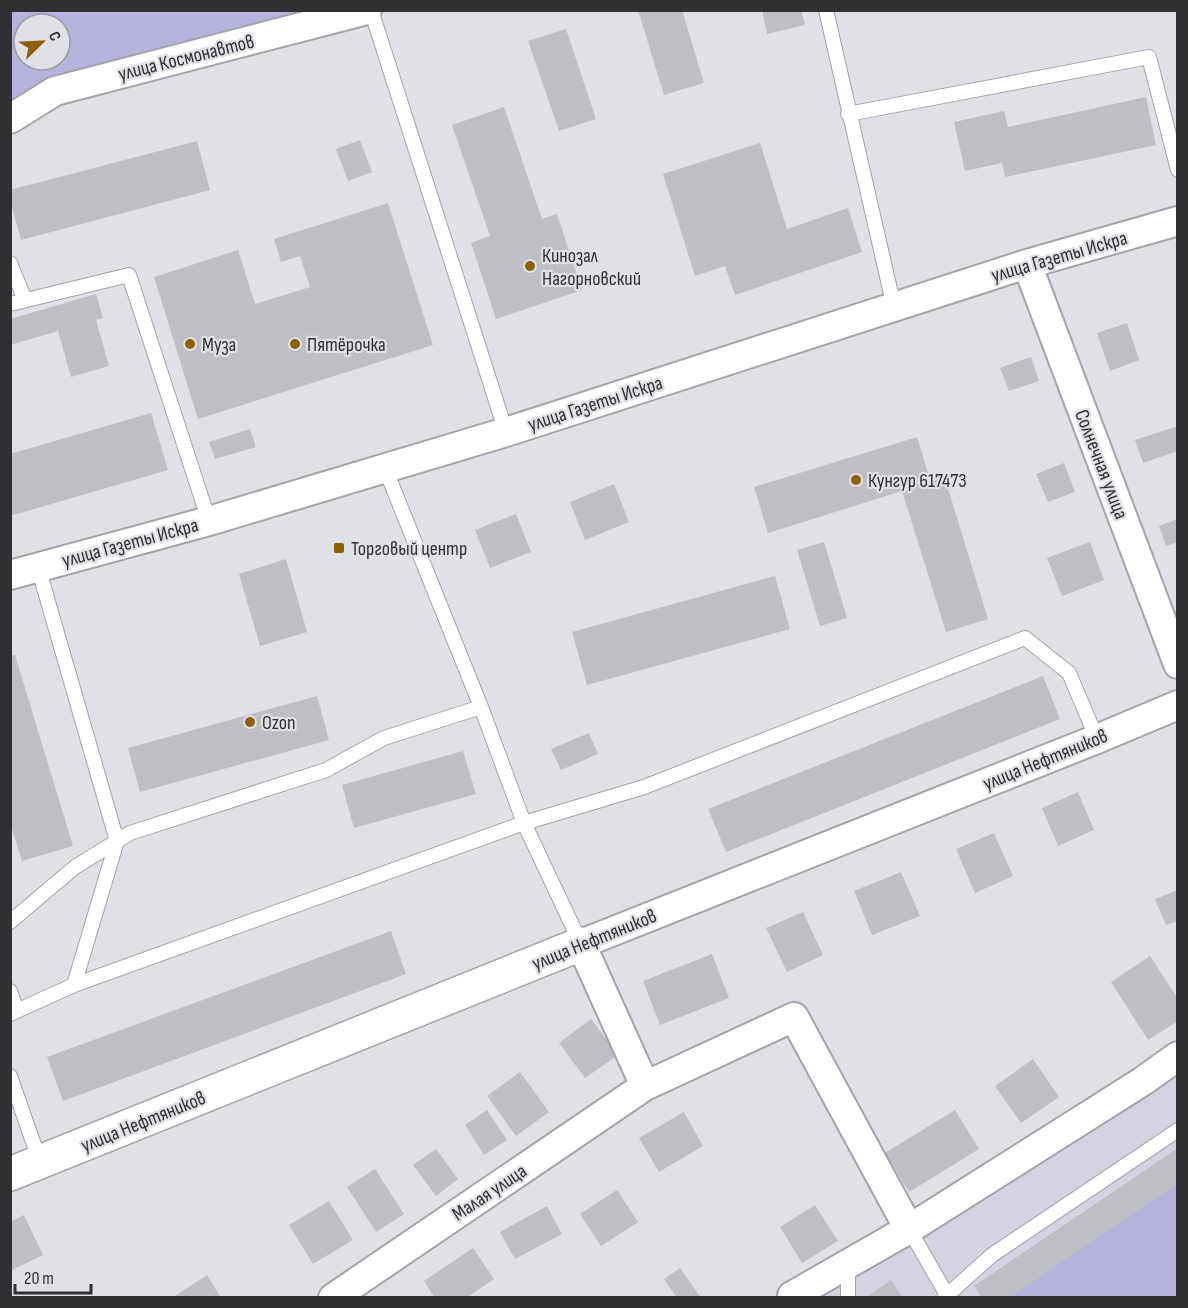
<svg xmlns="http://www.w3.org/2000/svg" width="1188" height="1308" viewBox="0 0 1188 1308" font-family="'Sofia Sans Condensed',sans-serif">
  <rect width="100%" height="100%" fill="#e0e0e7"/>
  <!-- built -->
  <path fill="#d4d3e1" d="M1177,1073v111l-168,113 -205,1 89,-56 54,-18z"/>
  <!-- green -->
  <path fill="#b6b3dc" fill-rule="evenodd" d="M10,11h326l-325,100zM24,24h36v36h-36z
    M1177,1184v113h-168z"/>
  <!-- building -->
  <path fill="#bebec5" d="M638,10h44l22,73 -40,12z
    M762,10h39l4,15 -38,9z
    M566,29l30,90 -37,12 -31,-90z
    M1146,97l10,48 -151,32 -3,-14 -37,8 -11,-49 50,-11 4,16z
    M504,107l38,112 15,-5 25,76 -86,29 -25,-76 19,-7 -38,-111z
    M360,140l12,32 -24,9 -12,-32z
    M197,141l13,49 -189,50 -11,-40v-10z
    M760,143l27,86 61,-21 14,44 -127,43 -10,-29 -30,10 -32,-102z
    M388,203l45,142 -235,74 -44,-142 84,-27 17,54 55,-17 -10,-31 -19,6 -7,-23z
    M96,294l7,24 -7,2 13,46 -38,11 -13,-46 -48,14v-26z
    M1127,323l12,37 -29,11 -13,-38z
    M1031,357l8,24 -30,10 -9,-23z
    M151,413l17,57 -158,46v-62z
    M1178,426v25l-35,12 -8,-23z
    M250,429l6,18 -41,12 -6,-17z
    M917,437l12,39 14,-4 45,147 -42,13 -44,-141 -134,42 -14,-46z
    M1064,463l11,29 -27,10 -12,-28z
    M614,484l15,38 -44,18 -15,-38z
    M516,514l15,38 -41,16 -15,-38z
    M1178,519v23l-12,4 -7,-20z
    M824,542l23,76 -27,8 -23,-76z
    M1090,542l14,38 -42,16 -15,-38z
    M286,559l21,73 -47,14 -21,-72z
    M775,576l15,53 -203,56 -15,-53z
    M15,655l58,191 -51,15 -12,-39v-166z
    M1043,676l17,43 -334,133 -18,-43z
    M317,696l12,44 -189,52 -12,-44z
    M589,733l9,21 -37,16 -10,-21z
    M463,751l13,43 -122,34 -12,-43z
    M1078,792l16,38 -36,16 -16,-38z
    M994,833l19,43 -38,17 -19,-44z
    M901,872l19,44 -48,19 -18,-44z
    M1178,890v31l-12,4 -11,-26z
    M803,912l20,43 -36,17 -21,-44z
    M391,931l15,43 -343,127 -16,-44z
    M712,954l17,44 -69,27 -17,-44z
    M1150,956l28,43v22l-30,19 -37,-58z
    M591,1019l27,36 -33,23 -26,-35z
    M1033,1059l26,38 -38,26 -26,-37z
    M520,1072l29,40 -33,24 -29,-40z
    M487,1110l20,30 -23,15 -19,-30z
    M955,1110l24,39 -70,43 -24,-39z
    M684,1112l19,34 -44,26 -20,-34z
    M1178,1148v36l-169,114h-27l-8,-12z
    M436,1149l22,30 -22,17 -23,-31z
    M375,1169l29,45 -28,18 -29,-45z
    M617,1190l21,32 -37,24 -21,-32z
    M329,1201l24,39 -40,24 -24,-39z
    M815,1205l23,36 -36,22 -22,-36z
    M547,1206l15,28 -47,25 -15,-27z
    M24,1215l19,40 -33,16v-49z
    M473,1248l21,31 -28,19h-31l-11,-17z
    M680,1268l21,30h-24l-13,-19z
    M207,1275l14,23h-49z
    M891,1280l12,18h-34l-1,-2z"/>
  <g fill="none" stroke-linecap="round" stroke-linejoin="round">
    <defs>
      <path id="service" d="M371,10l135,422
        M826,10l68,297
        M848,114l301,-57 29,113
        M10,263l15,37
        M10,304l119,-29 80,246
        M385,468l96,239 43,116 57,121
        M38,567l79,274 -43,144
        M10,922l65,-55 55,-34 196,-63 58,-32 97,-31
        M10,991l7,20
        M10,1014l64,-29 450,-162 120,-36 381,-149 44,35 28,66
        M10,1076l30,86
        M909,1229l38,66
        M848,1264v34
        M944,1298l48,-43 186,-125"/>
      <path id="minor" d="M10,119l45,-28 312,-81
        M1027,264l151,400
        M10,575l199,-54 297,-89 521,-168 151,-43
        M909,1229l-115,-212 -149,69 -64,-142 516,-205 81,-34
        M792,1296l117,-67 234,-148 35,-25
        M333,1298l312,-212"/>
      <path id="tertiary" d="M10,1174l571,-230"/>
    </defs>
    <!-- service casing -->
    <use href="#service" stroke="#a3a3aa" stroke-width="16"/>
    <!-- minor casing -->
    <use href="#minor" stroke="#a3a3aa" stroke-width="32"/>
    <!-- tertiary casing -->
    <use href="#tertiary" stroke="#a3a3aa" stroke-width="36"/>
    <!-- service -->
    <use href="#service" stroke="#fff" stroke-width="14"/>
    <!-- minor -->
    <use href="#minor" stroke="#fff" stroke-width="28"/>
    <!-- tertiary -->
    <use href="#tertiary" stroke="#fff" stroke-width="33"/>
  </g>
  <!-- markers -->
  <g fill="#8c6105" stroke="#e0e0e7" stroke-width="2">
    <circle cx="530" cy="266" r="6"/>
    <circle cx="190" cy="344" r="6"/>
    <circle cx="295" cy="344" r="6"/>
    <circle cx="856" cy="480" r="6"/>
    <rect x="333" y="542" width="12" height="12" rx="3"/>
    <circle cx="250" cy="722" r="6"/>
  </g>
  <g text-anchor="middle" stroke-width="4.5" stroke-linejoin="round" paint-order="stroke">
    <!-- street labels -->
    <g font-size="20" fill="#303033" stroke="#e0e0e7">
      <text transform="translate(186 57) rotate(-14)" y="7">улица Космонавтов</text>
      <text transform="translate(1059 256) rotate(-16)" y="7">улица Газеты Искра</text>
      <text transform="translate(595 403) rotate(-18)" y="7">улица Газеты Искра</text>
      <text transform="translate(1102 464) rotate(69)" y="7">Солнечная улица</text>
      <text transform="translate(130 542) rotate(-15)" y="7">улица Газеты Искра</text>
      <text transform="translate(1045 759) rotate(-22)" y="7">улица Нефтяников</text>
      <text transform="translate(594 939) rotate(-22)" y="7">улица Нефтяников</text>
      <text transform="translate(143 1121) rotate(-22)" y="7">улица Нефтяников</text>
      <text transform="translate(489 1192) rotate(-34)" y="7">Малая улица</text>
    </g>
    <!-- poi labels -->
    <g font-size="20" fill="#303033" stroke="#e0e0e7" text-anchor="start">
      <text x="542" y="262">Кинозал<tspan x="542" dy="23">Нагорновский</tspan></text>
      <text x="202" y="351">Муза</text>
      <text x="307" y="351">Пятёрочка</text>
      <text x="868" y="487">Кунгур 617473</text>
      <text x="351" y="555">Торговый центр</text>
      <text x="262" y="729">Ozon</text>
    </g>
  </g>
  <!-- border -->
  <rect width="1188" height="1308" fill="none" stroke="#303033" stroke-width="24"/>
  <!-- north arrow -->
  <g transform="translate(42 42) rotate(66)"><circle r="28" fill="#e0e0e7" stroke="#9a9a9f" stroke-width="1.5"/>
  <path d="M0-4.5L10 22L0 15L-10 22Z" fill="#8c6105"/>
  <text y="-9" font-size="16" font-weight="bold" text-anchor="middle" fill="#303033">С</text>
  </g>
  <!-- scale -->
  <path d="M15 1284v9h76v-9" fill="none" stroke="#303033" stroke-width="3"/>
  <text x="24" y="1284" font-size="18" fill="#303033" stroke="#e0e0e7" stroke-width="4.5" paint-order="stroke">20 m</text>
</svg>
